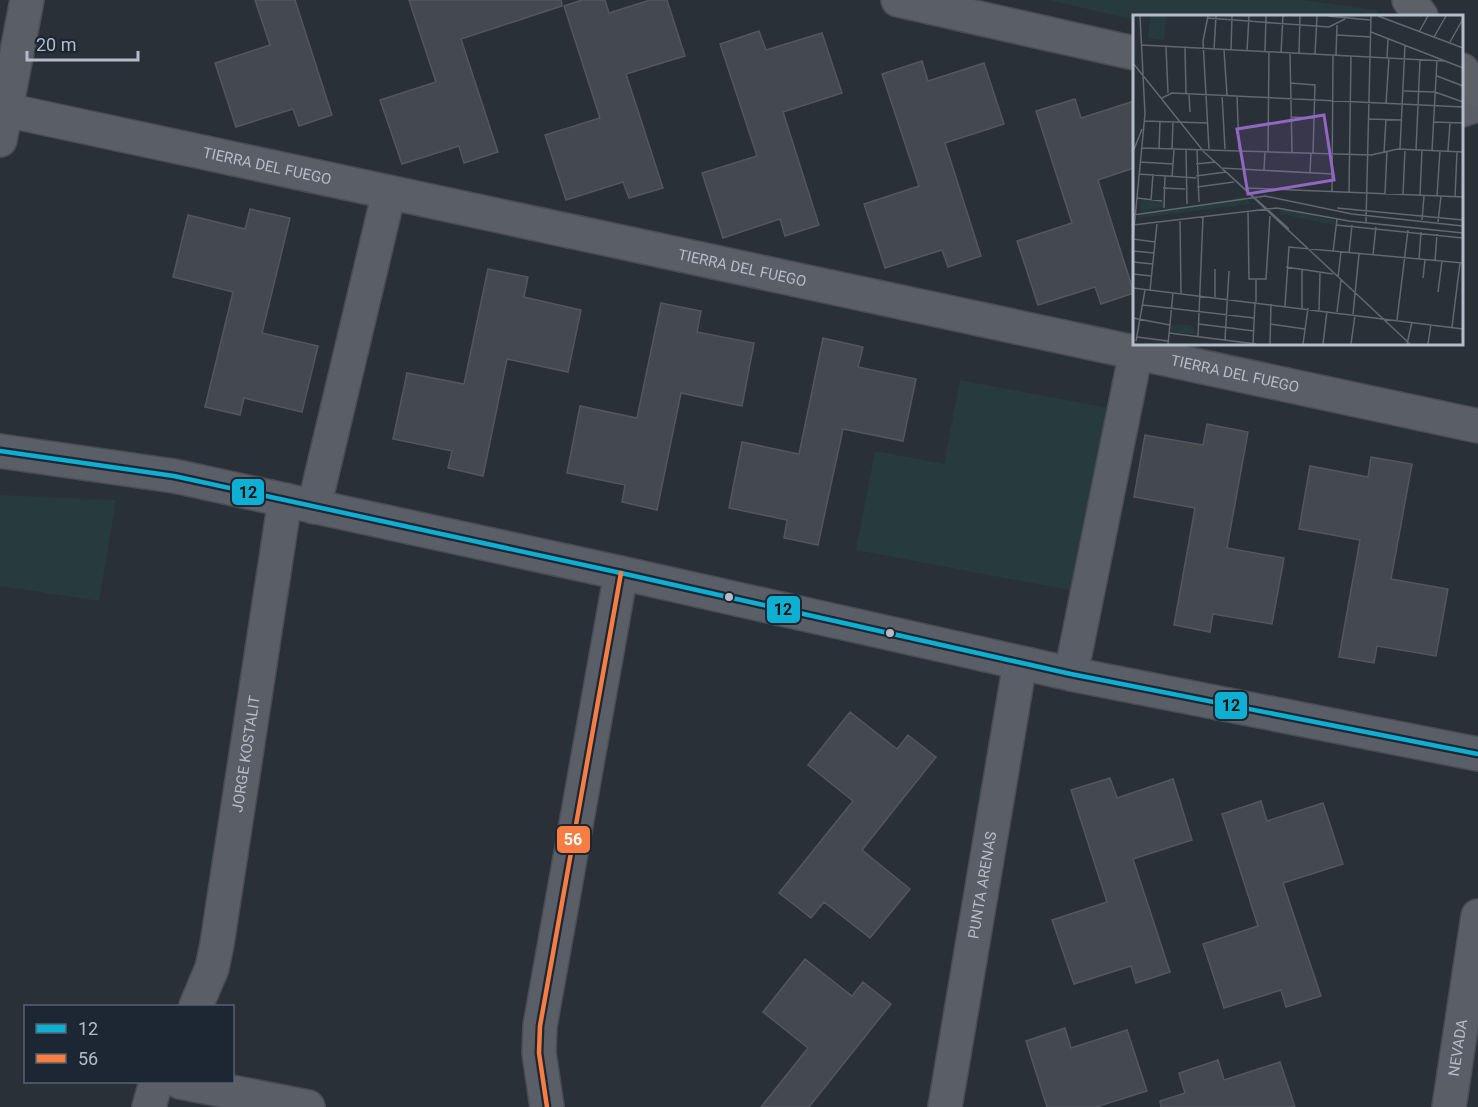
<svg xmlns="http://www.w3.org/2000/svg" width="1478" height="1107" viewBox="0 0 1478 1107" font-family="Roboto,sans-serif">
  <rect width="100%" height="100%" fill="#2a3038"/>
  <!-- green -->
  <path fill="#273a3e" d="M1049,0h252l75,10 6,6h-248v4z
    M960,380l149,28 -35,183 -218,-41 19,-99 69,13z
    M0,495l116,5 -17,101 -99,-15z"/>
  <!-- building -->
  <path fill="#444950" stroke="#52575f" stroke-width="1.5" d="M255,0h40l37,115 -33,11 -6,-17 -57,18 -21,-64 55,-18z
    M409,0h152l1,6 -101,33 37,113 -34,11 -5,-17 -57,18 -22,-64 56,-18z
    M582,0h23l4,13 41,-13h17l18,56 -59,18 37,114 -34,10 -6,-16 -57,18 -21,-65 55,-17 -36,-112z
    M759,31l7,19 56,-17 20,60 -59,19 36,113 -34,11 -5,-17 -57,19 -21,-65 55,-17 -37,-112z
    M922,61l6,20 56,-18 20,61 -59,19 36,113 -33,11 -6,-17 -57,18 -21,-64 55,-18 -37,-112z
    M1075,99l6,19 53,-17v67l-36,12 36,113 -33,11 -6,-17 -57,18 -21,-64 55,-18 -36,-112z
    M250,209l40,9 -28,115 56,13 -16,66 -58,-14 -4,17 -35,-8 28,-115 -60,-15 15,-62 57,14z
    M488,269l40,8 -4,20 57,13 -13,62 -61,-13 -24,117 -35,-8 4,-17 -59,-12 14,-66 57,11z
    M661,303l40,8 -4,21 57,11 -12,63 -61,-13 -24,117 -35,-8 3,-17 -58,-12 13,-67 57,12z
    M823,338l40,9 -5,20 58,12 -13,62 -60,-12 -25,116 -34,-7 3,-18 -58,-12 13,-66 57,12z
    M1207,424l41,8 -21,116 57,10 -12,66 -59,-10 -3,18 -36,-7 21,-117 -61,-11 11,-62 58,10z
    M1371,457l41,7 -21,115 57,10 -12,67 -59,-10 -3,17 -35,-6 21,-117 -61,-11 11,-63 58,11z
    M850,712l47,37 11,-14 28,22 -74,93 48,39 -40,49 -46,-36 -13,16 -32,-25 74,-92 -45,-36z
    M1110,778l7,20 56,-19 19,61 -59,19 37,113 -34,11 -5,-17 -57,18 -22,-64 55,-18 -36,-112z
    M1261,801l6,20 56,-18 20,61 -60,19 38,113 -35,11 -5,-17 -57,18 -21,-64 55,-18 -36,-112z
    M805,959l47,37 11,-14 28,22 -82,103h-48l47,-59 -45,-36z
    M1065,1028l6,20 56,-18 20,61 -51,16h-49l-21,-66z
    M1218,1060l6,20 56,-18 15,45h-134l-1,-6 25,-8 -6,-20z"/>
  <g fill="none" stroke-linecap="round" stroke-linejoin="round">
    <defs>
      <g id="minor">
        <path d="M898,0l236,53"/>
        <path id="s1" d="M6,110l1472,316"/>
        <path d="M1462,110l16,-5"/>
        <path d="M0,140l27,-140"/>
        <path d="M0,451l174,25 447,97 450,101 407,80"/>
        <path d="M314,507l75,-315"/>
        <path d="M1071,674l65,-322"/>
        <path id="s2" d="M196,1006l16,-38 5,-24 68,-444"/>
        <path d="M180,1082l128,25"/>
        <path d="M149,1107l7,-25"/>
        <path d="M547,1107l-8,-54 1,-27 81,-453"/>
        <path id="s3" d="M945,1107l75,-444"/>
        <path id="s4" d="M1449,1107l29,-191"/>
      </g>
      <path id="major" d="M1409,0l12,16
        M1462,70l16,21"/>
    </defs>
    <!-- minor casing -->
    <use href="#minor" stroke="#484c53" stroke-width="36"/>
    <!-- major casing -->
    <use href="#major" stroke="#484c55" stroke-width="36"/>
    <!-- minor -->
    <use href="#minor" stroke="#5a5e66" stroke-width="33"/>
    <!-- major -->
    <use href="#major" stroke="#5c6168" stroke-width="33"/>
    <defs>
      <path id="bus-1" d="M0,451l174,25 447,97 450,101 407,80"/>
      <path id="bus-2" d="M547,1107l-8,-54 1,-27 81,-453"/>
    </defs>
    <!-- bus-1 casing -->
    <use href="#bus-1" stroke="#1d2633" stroke-width="9"/>
    <!-- bus-2 casing -->
    <use href="#bus-2" stroke="#1d2633" stroke-width="9"/>
    <!-- bus-1 -->
    <use href="#bus-1" stroke="#0dafd3" stroke-width="4.5"/>
    <!-- bus-2 -->
    <use href="#bus-2" stroke="#f77d43" stroke-width="4.5"/>
  </g>
  <!-- markers -->
  <g fill="#b4bcc9" stroke="#1d2633" stroke-width="2">
    <circle cx="729" cy="597" r="5"/>
    <circle cx="890" cy="633" r="5"/>
  </g>
  <g text-anchor="middle" stroke-width="4.5" stroke-linejoin="round" paint-order="stroke">
    <!-- street labels -->
    <g font-size="15" fill="#b4bcc9" stroke="#1d2633">
      <text dy="5" stroke="none"><textPath href="#s1" startOffset="267">TIERRA DEL FUEGO</textPath></text>
      <text dy="5" stroke="none"><textPath href="#s1" startOffset="753">TIERRA DEL FUEGO</textPath></text>
      <text dy="5" stroke="none"><textPath href="#s1" startOffset="1257">TIERRA DEL FUEGO</textPath></text>
      <text dy="5" stroke="none"><textPath href="#s2" startOffset="258">JORGE KOSTALIT</textPath></text>
      <text dy="5" stroke="none"><textPath href="#s3" startOffset="225">PUNTA ARENAS</textPath></text>
      <text dy="5" stroke="none"><textPath href="#s4" startOffset="60">NEVADA</textPath></text>
    </g>
  </g>
  <!-- overview -->
  <g transform="translate(1133 15)">
    <rect width="330" height="330" fill="#2a3038"/>
    <path d="M17,1h16l-2,24 -16,-2zM112,182l6,7 -113,14 1,-3zM7,185l23,2v5l-22,5zM148,194l53,11v5l-54,-11zM48,309l10,1 6,10 -26,-3v-6z" fill="#273a3e"/>
    <path fill="none" stroke="#616872" stroke-width="1.5" d="M75,1l-5,25 6,108M195,1l42,4M245,1l85,32M74,3l122,9 16,-8M238,17l92,36M286,17l9,-16M204,20l34,2M301,22l12,-21M317,27l13,-23M9,30l302,16M33,32l2,46M52,33l1,45M81,34l2,-33M91,35l3,45M98,35l1,-34M114,36l2,-35M132,37l1,-36M148,38l2,-37M157,38l2,99M166,38l1,-37M182,39l2,-38M203,40l1,-30M254,43l1,-19M0,48l71,89 85,77M304,61l26,10M157,68l25,2 -2,68M271,76l31,1 28,10M56,79l1,18M89,80l3,54M104,81l2,53M29,83l10,-5 291,14M253,89l3,-46M158,102l24,1M236,104l33,1M11,106l64,2M300,107l30,1M9,133l229,7 27,-6 65,3M26,134l1,-28M39,134l1,-27M267,134l5,-104M53,135l1,54M64,135l2,52M283,135l4,-90M135,136l1,-99M299,136l5,-91M315,136l2,-28M0,137l9,-23M251,138l2,-34M7,147l33,2M63,149l19,-2M88,153l112,6M131,155l1,-19M93,157l184,172M177,157l1,-19M6,159l57,4M63,161l30,-4M39,162l2,-27M64,172l37,-5M30,173l22,1M113,173l217,9M199,176l1,-136M216,177l2,-136M252,179l2,-43M270,180l2,-46M287,180l2,-45M304,181l3,-45M322,182l2,-45M4,183l25,3M18,185l2,-26M31,193l1,-33M204,193l126,12M115,196l1,68h17l4,-63M0,200l132,-19 87,18 111,12M289,205l2,-24M47,206l1,72M233,207l5,-206M305,207l3,-26M0,210l144,-17 72,13 114,12M203,210l127,13M0,224l22,3M0,224l12,-125 -5,-98M0,236l21,2M200,237l4,-33M216,238l3,-28M240,240l3,-28M286,244l2,-27M302,246l2,-27M0,247l20,2M153,252l47,7M0,259l19,2M205,262l3,-25M290,263l2,-18M0,273l330,41M17,275l7,-66M305,277l4,-31M82,282v-28M123,287v-22M10,290l111,13M152,291l4,-59 174,16M169,293v-38M186,295l1,-37M204,297l4,-32M220,299l6,-60M0,303l37,7M264,305l11,-90M66,309l55,7M137,309l35,5M319,312l8,-64M36,318l87,11M4,322l31,4M65,322l5,-120M92,325l4,-69M3,326l9,-51M35,329l5,-51M120,329l2,-42M137,329l1,-40M170,329l5,-36M190,329l4,-33M218,329l4,-29M274,329l5,-22M295,329l3,-20"/>
    <path fill="#9266c3" fill-opacity="0.15" stroke="#9266c3" stroke-width="3" d="M191,100l10,65 -86,14 -11,-65z"/>
    <rect width="330" height="330" fill="none" stroke="#b4bcc9" stroke-width="3"/>
  </g>
  <g stroke="#1d2633" stroke-width="2">
    <rect x="231" y="478" width="34" height="28" rx="6" fill="#0dafd3"/>
    <rect x="766" y="595" width="35" height="29" rx="6" fill="#0dafd3"/>
    <rect x="1214" y="691" width="34" height="29" rx="6" fill="#0dafd3"/>
    <rect x="556" y="825" width="35" height="29" rx="6" fill="#f77d43"/>
  </g>
  <g font-size="16" text-anchor="middle" font-weight="bold" fill="#fff">
    <text x="573" y="845">56</text>
  </g>
  <g font-size="16" text-anchor="middle" font-weight="bold" fill="#111">
    <text x="248" y="498">12</text>
    <text x="783" y="615">12</text>
    <text x="1231" y="711">12</text>
  </g>
  <!-- legend -->
  <rect x="24" y="1005" width="210" height="78" fill="#1d2633" stroke="#59626f" stroke-width="1.5"/>
  <rect x="36" y="1024" width="30" height="9" fill="#0dafd3" stroke="#59626f" stroke-width="1.5"/>
  <text x="78" y="1035" font-size="18" fill="#b4bcc9">12</text>
  <rect x="36" y="1054" width="30" height="9" fill="#f77d43" stroke="#59626f" stroke-width="1.5"/>
  <text x="78" y="1065" font-size="18" fill="#b4bcc9">56</text>
  <!-- scale -->
  <path d="M27 51v9h111v-9" fill="none" stroke="#b4bcc9" stroke-width="3"/>
  <text x="36" y="51" font-size="18" fill="#b4bcc9" stroke="#1d2633" stroke-width="4.5" paint-order="stroke">20 m</text>
</svg>
